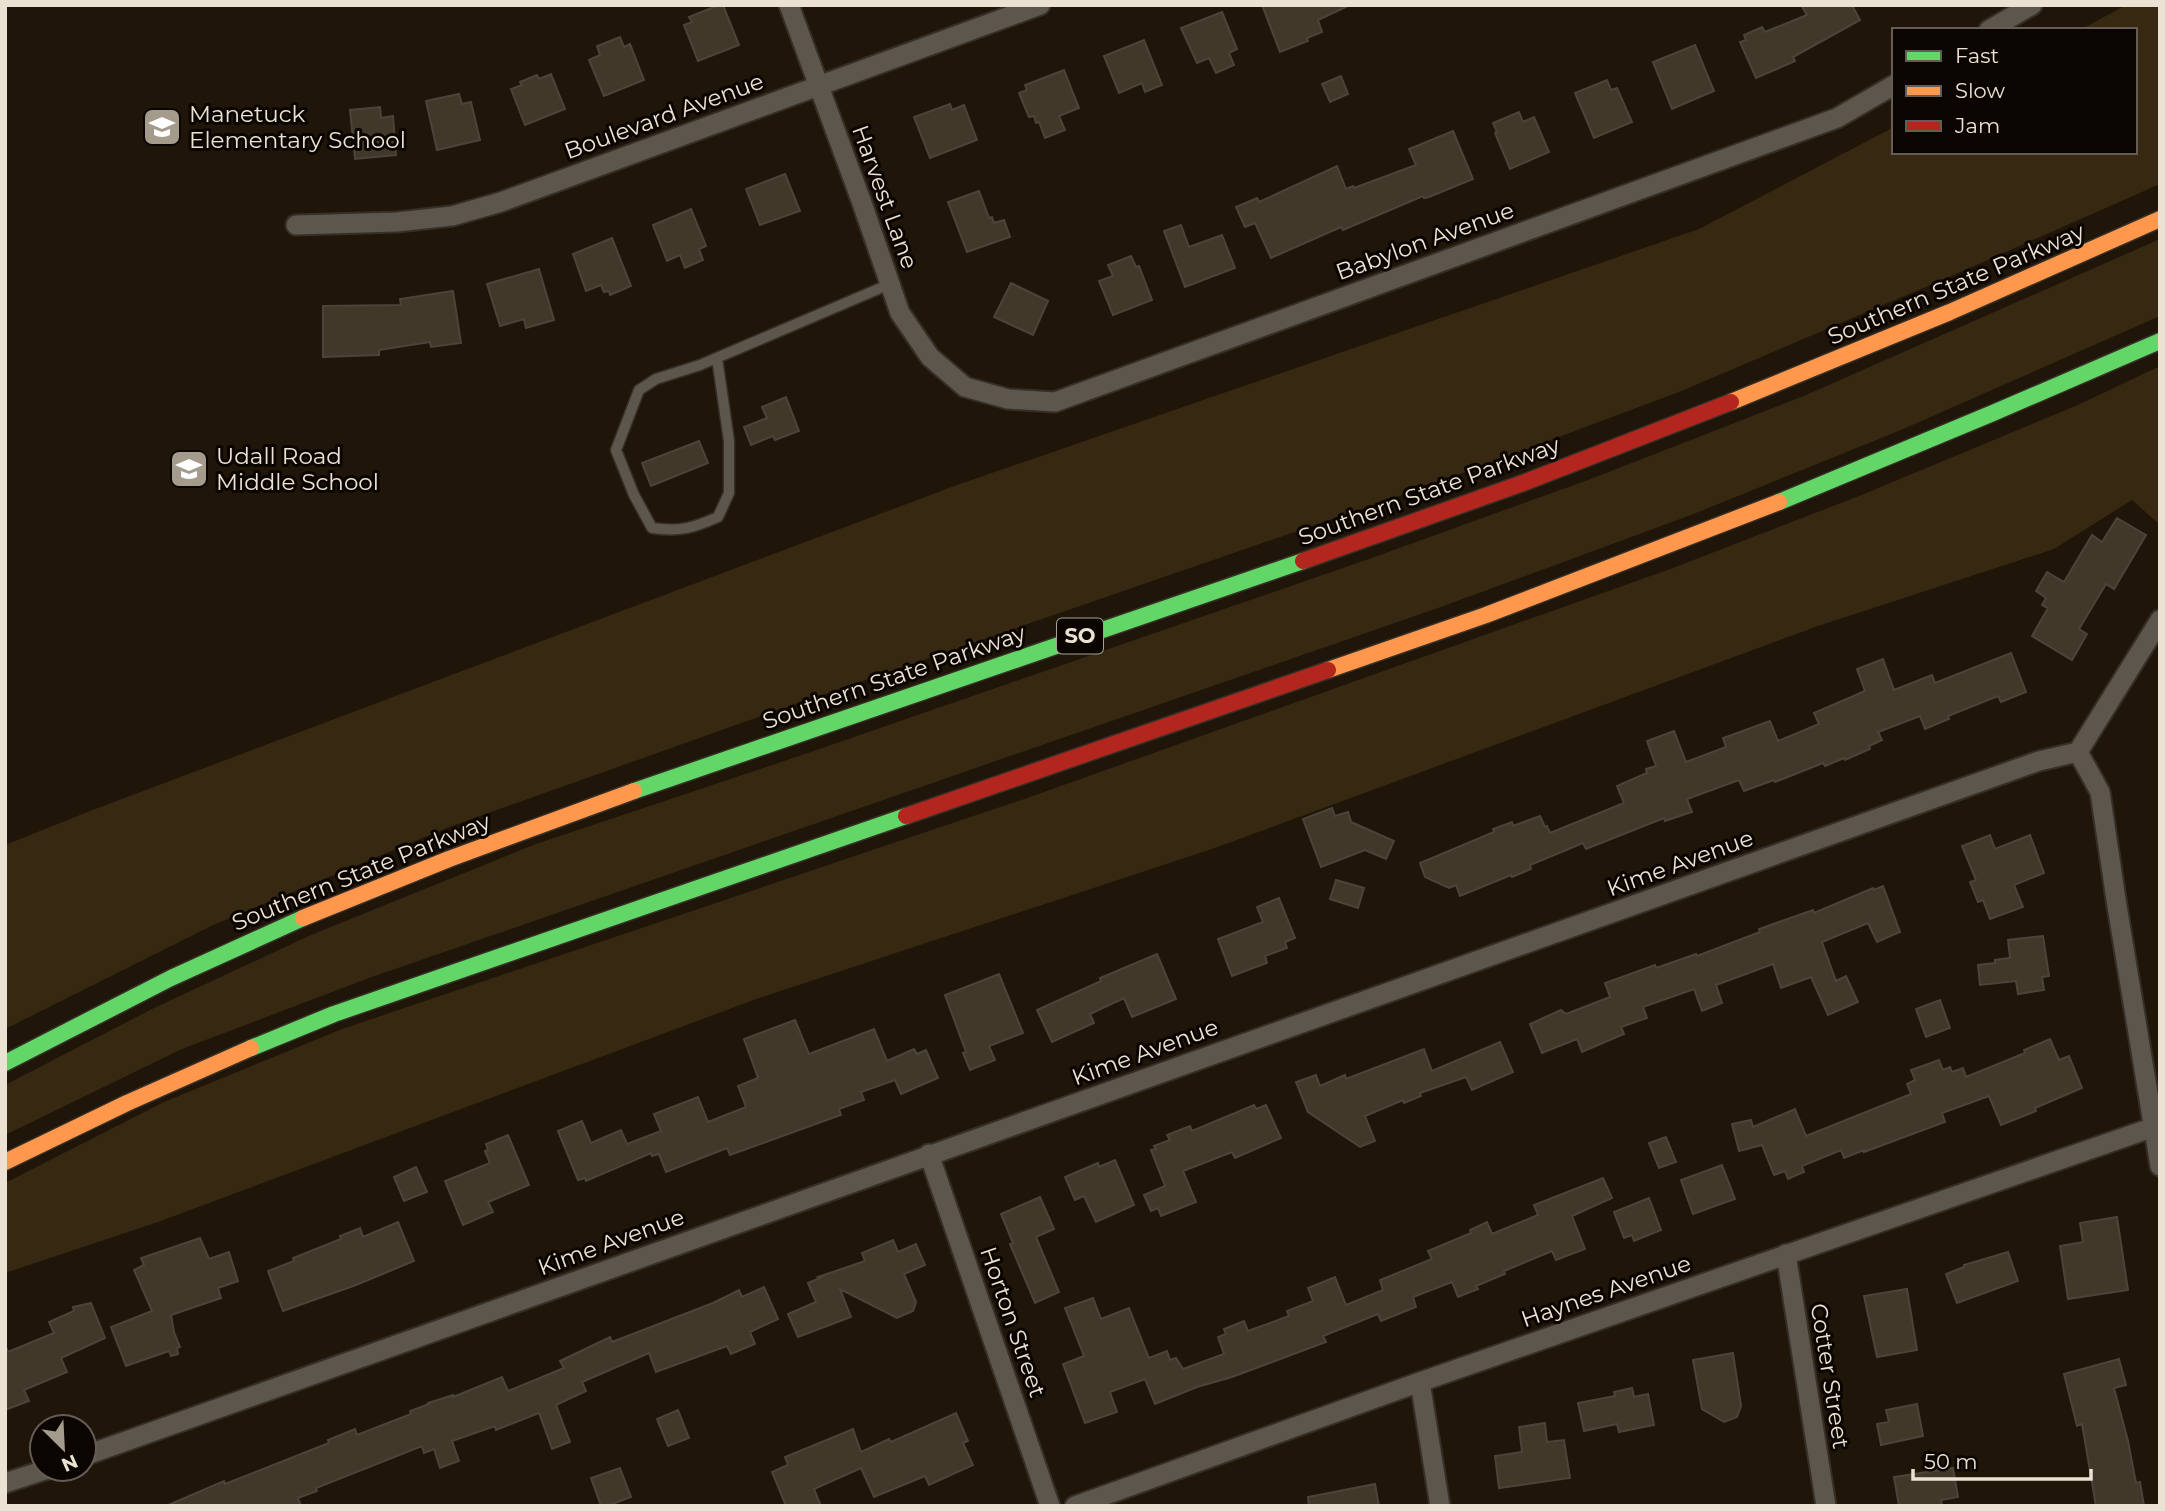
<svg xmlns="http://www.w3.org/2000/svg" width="2165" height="1511" viewBox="0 0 2165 1511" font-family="Montserrat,sans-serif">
  <rect width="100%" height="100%" fill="#1f1609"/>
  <!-- green -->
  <path fill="#372811" d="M2126,5h34v179l-204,90 -277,118 -254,95 -658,227 -318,113 -238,99 -206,103v-184l85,-34 867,-326 742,-256 195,-102v25h241v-122h-55z
    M2160,239v77l-259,114 -210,85 -253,93 -1069,370 -187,71 -177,86v-50l149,-77 157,-73 225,-91 269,-90 561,-194 222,-80 218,-85z
    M2160,366v159l-28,-25 -78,49 -236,77 -606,223 -453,149 -601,224 -153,51v-90l159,-81 178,-73 688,-232 643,-229 186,-72 221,-92z"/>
  <!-- building -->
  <path fill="#42382a" stroke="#4c443a" stroke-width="2" d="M719,5h4l16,40 -41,16 -14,-36 8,-3 -3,-5z
    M1262,5h88l-32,15 4,12 -15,6 1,3 -28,11z
    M1801,5h51l8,15 -67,37 2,4 -39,17 -16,-36 6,-2 -2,-5 18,-8 3,5 42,-17z
    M1222,12l15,37 -8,4 5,12 -18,8 -7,-15 -12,5 -16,-35z
    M620,37l4,10 6,-3 14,36 -40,16 -15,-36 11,-5 -3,-9z
    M1144,40l18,45 -17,7 -3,-9 -23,10 -15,-37z
    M1695,45l19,46 -42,18 -19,-47z
    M1064,70l15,38 -20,8 6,14 -20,8 -6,-16 -3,1 -2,-7 -5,1 -10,-24 8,-3 -2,-5z
    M551,74l14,35 -40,16 -14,-36 11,-4 -2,-3 17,-7 2,4z
    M1341,76l7,18 -18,8 -8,-18z
    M1607,80l4,10 6,-2 15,34 -38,16 -19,-45z
    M459,94l3,10 9,-2 9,38 -43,10 -11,-49z
    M950,104l2,6 12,-5 13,35 -47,18 -16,-41z
    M380,107l1,11 12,-2 3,39 -41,4 -5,-49z
    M1519,112l4,10 11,-5 15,35 -39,17 -15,-36 2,-1 -4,-9z
    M1453,131l20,48 -44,18 -5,1 -1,-2 -80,34 -2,-3 -70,31 -16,-35 -10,4 -9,-20 21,-9 2,4 78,-36 9,23 7,-3 1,2 62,-23 -7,-16z
    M785,174l15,37 -40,14 -14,-36z
    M979,191l10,27 3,-1 2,6 10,-3 6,17 -43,15 -19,-50z
    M691,209l15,37 -7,3 4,11 -18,8 -5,-13 -13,6 -14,-36z
    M1181,225l8,22 33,-12 13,33 -50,19 -21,-56z
    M612,238l19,48 -21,9 -1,-4 -5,1 -3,-7 -15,6 -13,-37z
    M1131,256l5,11 3,-1 13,34 -39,15 -14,-34 14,-5 -5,-11z
    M539,269l15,51 -28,8 -2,-9 -24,7 -13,-42z
    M1011,283l37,18 -15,34 -39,-18z
    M453,291l8,52 -30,4 -1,-5 -51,8v5l-56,2v-51l78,-1 -1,-6z
    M786,397l13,34 -24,9 -2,-4 -22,9 -7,-18 23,-9 -5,-11z
    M699,441l9,22 -57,23 -9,-23z
    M2117,518l29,17 -32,54 -8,-5 -27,45 8,5 -15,26 -40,-24 16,-28 -6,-3 4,-7 -10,-7 11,-19 17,10 28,-47 10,7z
    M2011,653l15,39 -25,10 -3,-6 -50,20 1,3 -24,10 -5,-13 -42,16 4,8 -13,6 1,3 -25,11 -1,-2 -19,8 -2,-3 -48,19 -1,-2 -30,11 -5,-11 -52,19 5,13 -27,9 -1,-3 -78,31 -3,-6 -53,22 1,4 -19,8 -1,-2 -51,21 -4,-11 -7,3 -24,-11 -5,-14 74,-31 -1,-3 19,-7 1,4 27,-10 5,11 2,-1 3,7 74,-30 -7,-17 30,-13 -1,-4 10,-3 -9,-25 27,-10 12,31 40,-15 -3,-9 47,-17 8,20 41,-17 -5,-11 51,-22 -8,-22 26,-10 11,31 38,-15 3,8z
    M1332,808l3,8 13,-4 3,10 43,19 -8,18 -21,-9 -44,17 -18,-48z
    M1990,835l5,14 35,-14 14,38 -30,12 9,22 -33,12 -7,-19 -5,2 -8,-20 6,-2 -14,-34z
    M1336,880l28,8 -6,20 -28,-9z
    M1883,886l17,46 -23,10 -9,-19 -46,19 14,39 10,-5 12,26 -30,13 -17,-38 -30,11 -8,-24 -57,21 6,18 -20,8 -8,-22 -51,18 4,11 -26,9 3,7 -42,18 -5,-13 -35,14 -12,-29 31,-14 5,4 44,-17 -5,-14 50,-18 1,3 40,-14 1,2 63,-24 -1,-3 54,-19 1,3 59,-25 1,2z
    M1279,898l16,40 -10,4 2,6 -22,8 2,7 -35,13 -14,-37 45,-17 -6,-15z
    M2043,936l6,40 -7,1 2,13 -26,4 -2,-13 -36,4 -2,-20 17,-2v-3l15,-2 -2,-18z
    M1157,954l19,45 -44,18 -8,-19 -34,16 4,9 -42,19 -15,-32 64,-29 -1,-3z
    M999,974l24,59 -34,13 6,14 -25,10 -7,-17 3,-1 -21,-57z
    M1940,1000l10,28 -24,9 -10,-28z
    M795,1020l14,34 65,-25 13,32 27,-12 3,5 9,-4 12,28 -37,16 -6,-14 -34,12 3,8 -25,9 2,6 -111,40 -3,-7 -61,24 -7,-18 -7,2 -1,-3 -65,28 -1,-3 -7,2 -20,-49 24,-10 9,22 30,-13 6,14 34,-13 -7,-17 44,-17 10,25 38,-15 -8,-21 20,-8 -14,-39z
    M2050,1039l9,21 10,-4 13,32 -47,20 1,3 -35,14 -12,-29 -47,17 3,9 -81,30v-2l-20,8 -3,-8 -39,16 2,6 -16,7 -3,-8 -11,4 -12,-30 -23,6 -7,-27 19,-4 2,7 42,-18 11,27 105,-42 -4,-10 8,-4 -4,-10 28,-10 4,10 7,-3 2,5 11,-4 3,9 59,-24 -1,-3z
    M1500,1042l13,30 -41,18 -6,-13 -46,16 1,3 -17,7 -1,-3 -38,16 10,25 -15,6 -52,-35 -12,-30 20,-7 4,11 25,-11 1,4 78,-30 8,22z
    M1254,1105l2,4 10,-4 15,33 -46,20 -3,-6 -49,19 13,31 -35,14 -3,-8 -7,3 -7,-16 21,-9 -14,-36 5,-1 -2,-3 16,-6 -3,-5 23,-9 2,5z
    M508,1135l21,50 -41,17 5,10 -30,13 -18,-44 45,-18 -5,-12 3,-1 -2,-6z
    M1666,1137l10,25 -17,6 -10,-25z
    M1115,1160l19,45 -38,17 -12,-26 -9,4 -10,-23 33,-14 1,4z
    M1722,1165l13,34 -42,15 -12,-34z
    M416,1167l11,25 -23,9 -10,-24z
    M1603,1178l9,20 -40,18 13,33 -29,11 -4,-9 -48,20 1,3 -29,12 2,3 -20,8 -6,-15 -39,15 3,10 -35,14 -3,-7 -55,22 3,6 -94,35 -35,10 -42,17 -10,-25 -35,13 7,20 -32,11 -22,-59 21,-8 -19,-48 28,-10 8,21 28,-11 20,50 18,-7 3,9 6,-2 7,11 41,-15 -6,-17 8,-3 -2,-5 20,-8 4,10 41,-15 -2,-5 26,-10 -5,-13 27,-11 11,28 37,-15 -3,-10 52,-21 -4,-8 43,-18 -1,-3 17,-8 5,12 46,-19 -4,-10z
    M1040,1197l14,32 -18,8 23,55 -24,11 -25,-59 3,-1 -12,-29z
    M1649,1198l12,32 -27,11 -2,-6 -8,3 -10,-26z
    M2117,1217l11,73 -60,9 -8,-53 23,-4 -3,-19z
    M398,1222l16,39 -58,24 -73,26 -15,-40 26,-10 -1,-3 48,-19 -1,-3 20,-8 3,9z
    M200,1238l9,21 20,-7 9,29 -20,7 3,10 -50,17 3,17 6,15 -3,1 1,6 -7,2 -2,-5 -43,15 -15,-39 41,-16 -18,-41 10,-5 -3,-7z
    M893,1240l5,12 18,-8 9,21 -21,9 12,28 -3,9 -16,7 -57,-29 11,28 -53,20 -10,-23 28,-12 -8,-19 12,-5 -2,-1 47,-16 -3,-8z
    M2008,1252l10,29 -61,22 -11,-29 18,-7v-2z
    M764,1287l14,32 -28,13 5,12 -24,10 -4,-8 -71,26 -7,-19 -67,29 4,9 -30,14 14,37 -18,7 -13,-36 -43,17 -1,-4 -43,15 7,20 -19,7 -6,-19 -10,4 -2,-7 -106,42 1,3 -19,7 3,8h-135l58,-25 1,3 104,-41 -1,-3 27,-11 2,6 54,-21 -1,-3 19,-7 -1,-1 25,-8v2l49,-20 6,14 56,-23 -4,-7 50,-24 2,5 101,-39 26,-13 3,7z
    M1907,1289l10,61 -40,7 -13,-61z
    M91,1303l14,35 -44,20 6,14 -43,18 5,11 -24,9v-65l3,7 46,-19 -5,-11 25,-11 -1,-4z
    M1733,1353l8,53 -4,11 -13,5 -22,-13 -9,-49z
    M2119,1359l7,26 -12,3 14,53 8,42 4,-1 4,24h-48l-14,-82 -5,2 -13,-52z
    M1632,1388l2,9 14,-3 6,31 -35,7 -2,-8 -33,7 -6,-28 37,-7 -1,-4z
    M1917,1404l6,32 -42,9 -4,-21 12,-2 -3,-12z
    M678,1410l11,28 -21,8 -11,-27z
    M956,1413l12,28 -5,2 10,22 -44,20 -4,-9 -51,21 -13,-29 -47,21 7,17h-35l-14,-34 16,-7 -3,-8 68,-28 8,23 28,-13 2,3z
    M1545,1423l2,19 17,-2 6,38 -71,10 -4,-32 27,-4 -3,-25z
    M620,1468l11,29 -24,9h-6l-10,-28z
    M1953,1468l5,29 -17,3 1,6h-43l-5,-29z
    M1375,1484l4,22h-70l-1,-9z"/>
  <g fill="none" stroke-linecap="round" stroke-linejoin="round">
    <defs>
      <path id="lane" d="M717,358l12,83v52l-11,24c-25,11 -38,15 -66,11l-18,-33 -18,-45 23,-60 17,-11 44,-14 190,-81"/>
      <path id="street" d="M789,5l73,198 38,110 30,44 35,30 43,12 47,3 782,-284 57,-33
        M1989,30l43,-25
        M296,225l101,-3 55,-6 49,-14 539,-197
        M2078,752l22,40 17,114 43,260
        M929,1154l121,352
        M1786,1254l40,252
        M1420,1382l20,124
        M84,1456l1955,-695 39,-9 82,-132
        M5,1483l43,-14
        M1075,1506l345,-124 734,-255"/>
      <path id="fast" d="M1779,502l214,-89 167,-72
        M634,791l669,-230
        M251,1048l83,-34 572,-198
        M5,1063l166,-85 132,-60"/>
      <path id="slow" d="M1731,402l219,-90 210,-93
        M1328,670l158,-55 293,-113
        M303,918l146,-59 185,-68
        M5,1162l122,-59 124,-55"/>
      <path id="jam" d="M1303,561l220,-78 208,-81
        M906,816l422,-146"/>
    </defs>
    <!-- lane casing -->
    <use href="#lane" stroke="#362f28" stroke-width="13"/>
    <!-- street casing -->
    <use href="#street" stroke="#362f28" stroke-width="23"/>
    <!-- fast casing -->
    <use href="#fast" stroke="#362f28" stroke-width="19"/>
    <!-- slow casing -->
    <use href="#slow" stroke="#362f28" stroke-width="19"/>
    <!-- jam casing -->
    <use href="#jam" stroke="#362f28" stroke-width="19"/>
    <!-- lane -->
    <use href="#lane" stroke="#5d564c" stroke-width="10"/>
    <!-- street -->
    <use href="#street" stroke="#5d564c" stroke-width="19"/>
    <!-- fast -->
    <use href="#fast" stroke="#63d668" stroke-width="16"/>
    <!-- slow -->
    <use href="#slow" stroke="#ff974d" stroke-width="16"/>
    <!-- jam -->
    <use href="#jam" stroke="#b3261e" stroke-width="16"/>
  </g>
  <!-- icons -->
  <defs>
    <symbol id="school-square" viewBox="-11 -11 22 22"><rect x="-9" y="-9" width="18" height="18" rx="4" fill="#a49b8d" stroke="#0b0501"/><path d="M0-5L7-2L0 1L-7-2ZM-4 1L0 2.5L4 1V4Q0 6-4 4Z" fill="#fff"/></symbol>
  </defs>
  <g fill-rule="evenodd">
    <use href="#school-square" x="140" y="105" width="44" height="44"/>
    <use href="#school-square" x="167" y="447" width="44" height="44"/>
  </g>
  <g text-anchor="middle" stroke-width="6" stroke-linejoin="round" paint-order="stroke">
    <!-- shield labels -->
    <rect fill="#0b0501" stroke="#a8a095" stroke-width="2" x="1057" y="618.5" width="46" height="35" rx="5"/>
    <g font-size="21" font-weight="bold" fill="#ece2d4">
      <text x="1080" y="643">SO</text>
    </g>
    <!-- poi labels -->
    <g font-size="23" fill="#ece2d4" stroke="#0b0501" text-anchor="start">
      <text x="189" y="122">Manetuck<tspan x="189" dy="26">Elementary School</tspan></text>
      <text x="216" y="464">Udall Road<tspan x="216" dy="26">Middle School</tspan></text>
    </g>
    <!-- street labels -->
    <g font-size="23" fill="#ece2d4" stroke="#0b0501">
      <text transform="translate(664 116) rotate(-20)" y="8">Boulevard Avenue</text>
      <text transform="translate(885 197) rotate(70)" y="8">Harvest Lane</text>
      <text transform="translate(1425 241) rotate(-20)" y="8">Babylon Avenue</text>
      <text transform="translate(1956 284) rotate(-23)" y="8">Southern State Parkway</text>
      <text transform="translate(1429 491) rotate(-20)" y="8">Southern State Parkway</text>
      <text transform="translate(894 677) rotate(-19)" y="8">Southern State Parkway</text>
      <text transform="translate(1680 863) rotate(-20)" y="8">Kime Avenue</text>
      <text transform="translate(361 872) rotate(-22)" y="8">Southern State Parkway</text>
      <text transform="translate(1145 1052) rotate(-20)" y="8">Kime Avenue</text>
      <text transform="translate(611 1242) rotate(-20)" y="8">Kime Avenue</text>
      <text transform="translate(1606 1291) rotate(-19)" y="8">Haynes Avenue</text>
      <text transform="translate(1013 1322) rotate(71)" y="8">Horton Street</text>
      <text transform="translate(1830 1376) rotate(81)" y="8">Cotter Street</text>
    </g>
  </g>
  <!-- border -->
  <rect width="2165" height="1511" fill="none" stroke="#ece2d4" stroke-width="14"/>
  <!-- legend -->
  <rect x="1892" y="28" width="245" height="126" fill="#0b0501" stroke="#655d55" stroke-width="2"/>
  <rect x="1906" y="51" width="35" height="10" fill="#63d668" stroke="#655d55" stroke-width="2"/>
  <text x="1955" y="63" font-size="21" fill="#ece2d4">Fast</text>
  <rect x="1906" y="86" width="35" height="10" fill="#ff974d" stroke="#655d55" stroke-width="2"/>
  <text x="1955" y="98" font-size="21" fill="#ece2d4">Slow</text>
  <rect x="1906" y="121" width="35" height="10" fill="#b3261e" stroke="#655d55" stroke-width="2"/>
  <text x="1955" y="133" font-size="21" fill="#ece2d4">Jam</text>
  <!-- north arrow -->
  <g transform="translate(63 1448) rotate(156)"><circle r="33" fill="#0b0501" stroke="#655d55" stroke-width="2"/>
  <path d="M0-5L12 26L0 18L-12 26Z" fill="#a49b8d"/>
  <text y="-10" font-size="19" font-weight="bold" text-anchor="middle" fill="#ece2d4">N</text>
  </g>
  <!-- scale -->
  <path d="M1913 1469v10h178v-10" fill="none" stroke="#ece2d4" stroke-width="3.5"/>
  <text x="1924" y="1469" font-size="21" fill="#ece2d4" stroke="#0b0501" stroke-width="5" paint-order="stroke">50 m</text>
</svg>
